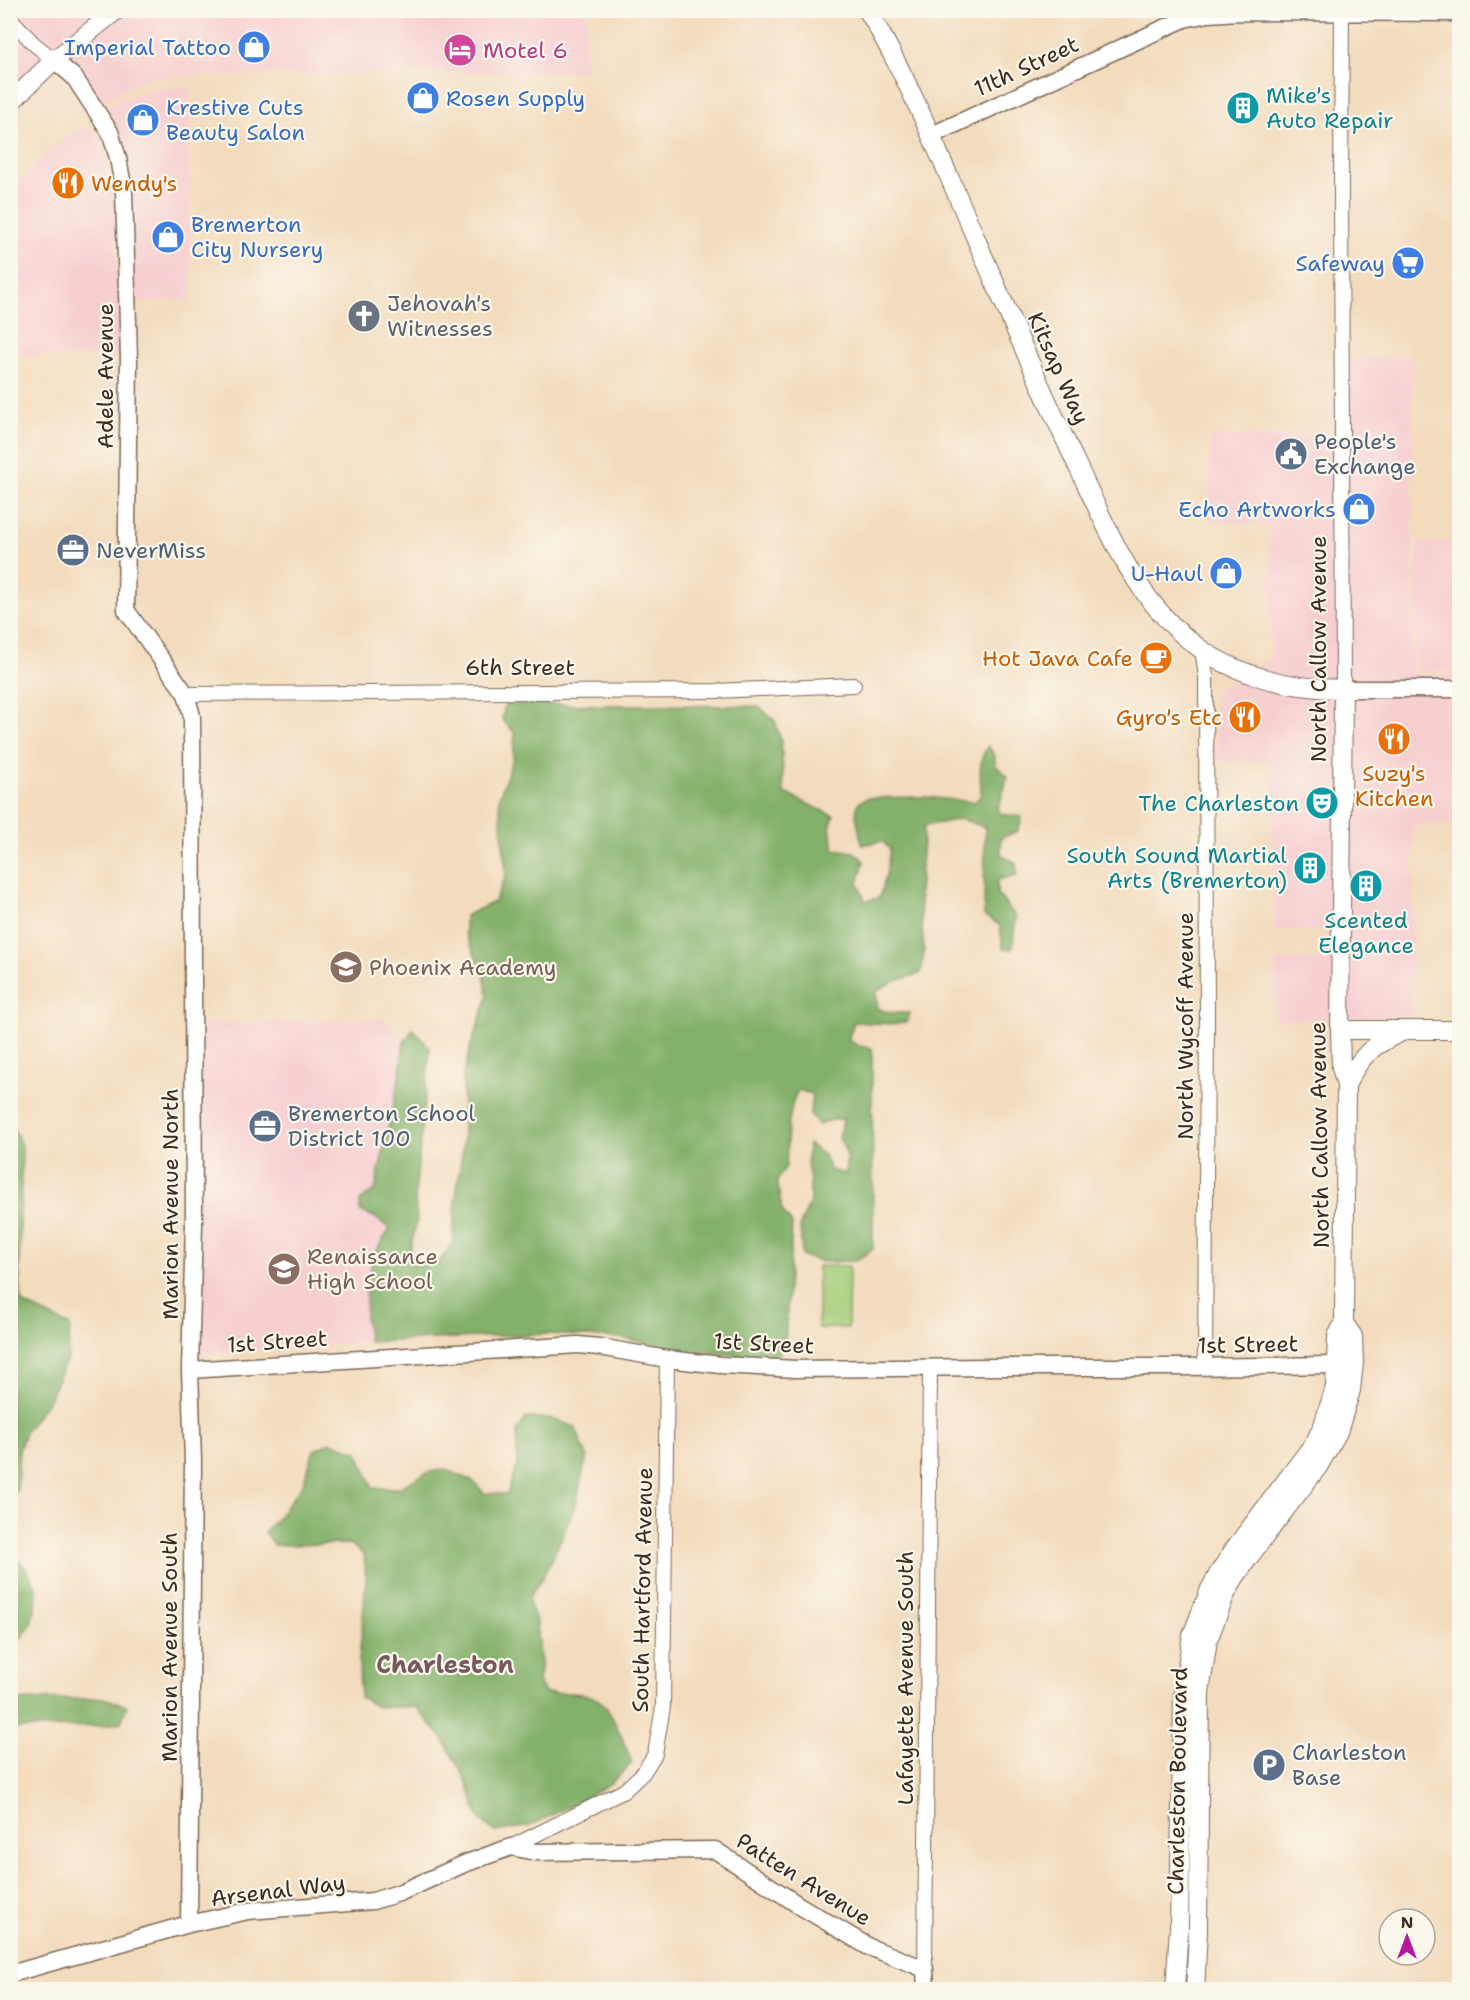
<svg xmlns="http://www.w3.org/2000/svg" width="1470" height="2000" viewBox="0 0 1470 2000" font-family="'Shantell Sans',sans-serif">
  <rect width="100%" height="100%" fill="#fbf7ec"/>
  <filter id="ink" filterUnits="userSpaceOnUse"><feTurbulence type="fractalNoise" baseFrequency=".0167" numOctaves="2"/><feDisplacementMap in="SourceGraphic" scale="12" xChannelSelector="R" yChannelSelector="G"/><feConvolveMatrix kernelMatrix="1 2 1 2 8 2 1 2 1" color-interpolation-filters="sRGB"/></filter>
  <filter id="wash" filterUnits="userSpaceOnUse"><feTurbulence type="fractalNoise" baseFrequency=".008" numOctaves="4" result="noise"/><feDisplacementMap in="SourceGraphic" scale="24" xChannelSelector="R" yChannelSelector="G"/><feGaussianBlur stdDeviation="1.35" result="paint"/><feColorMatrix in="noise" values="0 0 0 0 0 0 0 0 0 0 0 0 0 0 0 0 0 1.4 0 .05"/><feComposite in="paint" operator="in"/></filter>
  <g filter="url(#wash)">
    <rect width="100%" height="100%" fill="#f3dcbe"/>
    <!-- built -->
    <path fill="#f7cfd1" d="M12,11h100l-58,45z
      M122,11h464l-1,60 -417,5 -21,3 -26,11 -19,14 -38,-46z
      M11,23l38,38 -38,37z
      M190,87l1,213 -59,2 -4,-132 -4,-23 -8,-21 -10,-17 14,-8 26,-10 18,-3z
      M88,129l7,4 4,6 9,25 7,35 5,157h-109l-1,-164 5,-8 36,-34 27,-20z
      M1412,357l1,317 46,1 1,150h-46l-3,191 -136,4v-59l54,-2 1,-29h-56l-2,-170 -55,1 -2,-70 56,-30v-137l-61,-1v-87l123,1 2,-77z
      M1417,542h42v129h-43z
      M384,1019l20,23 -4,32 -25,117 -15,10 -1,10 15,6 16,12 -16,25 -9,64 4,24 -172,12 1,-330z"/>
    <!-- green -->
    <path fill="#a5ce7a" stroke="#707c4c" stroke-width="1.5" d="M818,1266h31l-1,62h-30z"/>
    <!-- forest -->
    <path fill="#84b16a" stroke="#606e44" stroke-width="1.5" d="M505,704l253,2 17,15 6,21 3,51 50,23 -4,12 4,21 20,3 10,9 -6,22 7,18 14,-3 7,-22 4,-27 -8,-8 -20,4 -6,-30 2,-12 9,-5 57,-1 51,5 6,-7c0,-18 -4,-33 7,-49l7,10v9l13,11 -10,33 3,5 21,3 -4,14 -17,7v17l15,8 1,12 -20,5v14l19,23 -4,32h-9l-3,-24 -16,-9 1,-89 -24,-8 -37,7 -5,66 5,60 -3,21c-15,6 -33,8 -45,19l2,17 14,4h18l-3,9 -12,2 -41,-2 -6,18 11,6 13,2 1,201 -18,12 -33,1 -20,-6 -2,-30 10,-24v-22l-3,-16 1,-20 16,11 6,15 16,4v-22l-8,-16 6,-17 -17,2 -8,4 -9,-11 2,-20 -14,-4 -5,11 -5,24 -2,41 -9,15 5,30 10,13 -7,118 -9,17 -92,-9 -64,-12 -74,-4 -177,8 -4,-24 2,-35 7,-29 16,-25 -16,-12 -14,-6v-10l15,-11 25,-116 4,-32 9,-13 17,19 -15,148 2,25 -7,28 3,16 25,-1 15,-22 2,-39 8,-57v-70l8,-31 17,-49 -4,-21 -19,-42v-17l29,-14 12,-26 -7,-78 14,-40 2,-25 -13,-13z
      M11,1130l4,1 7,16 -3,120 3,36 48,23 -2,31 -9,20 -10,22 -24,33 -6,18 -2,41 -6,7z
      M526,1418h24l25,9 12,29 -11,47 -17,41 -14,29 -17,26 9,25 4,39 -3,17 7,13c17,1 41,-3 55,8 11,7 27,49 32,62l-21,20 -38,22 -44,21 -34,6 -16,-14 -13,-38 -23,-41 -27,-32h-39l-17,-10 -1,-36 7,-81 -2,-25 -14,-11 -76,1 -10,-13 15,-16 24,-32 11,-34 17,-8 27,10 15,36h26l27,-15 19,-4 29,13 10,11 23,1 10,-29v-33z
      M10,1548c7,9 23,30 26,40 4,16 -7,52 -25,55z
      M103,1698l24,8 -6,16 -21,4 -89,3v-28z"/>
  </g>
  <g filter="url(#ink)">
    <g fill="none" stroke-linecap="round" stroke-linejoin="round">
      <defs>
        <path id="tertiary" d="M1342,10l-1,176 2,503
          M10,18l23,25 21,17
          M1202,650l4,26 1,343 -2,348
          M186,694l529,-3 139,-6
          M511,1847l113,-56 19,-18 12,-19 8,-47 4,-348
          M925,1969l5,-602"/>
        <path id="secondary" d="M54,60l20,17 36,55 8,26 6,34 5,166 -3,252 60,84 6,22 2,509 -4,145 3,91 -4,463
          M932,135l252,-116 24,-5 31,-2 221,1
          M1343,689h117
          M190,1370l388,-25 21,2 68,12 54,6 75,4 191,-2h198l152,-2
          M10,1974l179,-50 59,-13 125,-10 26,-8 65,-29 47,-17 24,5 180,-2 85,56 69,41 56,22 1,21"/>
        <path id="primary" d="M867,10c9,14 17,29 25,44 22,41 40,84 59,127 42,97 83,195 129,290 29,62 55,126 110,170 42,34 99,48 153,48l-3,341
          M10,103l44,-43 63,-50"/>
        <path id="trunk" d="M1346,1085c15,-30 26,-40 56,-53
          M1175,1990l4,-63 4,-236 9,-56 18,-46 10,-18 15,-23 80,-106 8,-17 12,-38 2,-51 7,-13 2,-238 -5,-18 -1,-37h120
          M1195,1990l3,-60 2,-238 8,-52 17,-44 9,-17 15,-22 69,-90 20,-35 13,-42 3,-27 -1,-27 -9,-13"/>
      </defs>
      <!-- tertiary casing -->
      <use href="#tertiary" stroke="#7b6856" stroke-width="16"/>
      <!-- secondary casing -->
      <use href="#secondary" stroke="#7b6856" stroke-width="19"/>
      <!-- primary casing -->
      <use href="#primary" stroke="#7b6856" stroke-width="20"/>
      <!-- trunk casing -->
      <use href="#trunk" stroke="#7b6856" stroke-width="20"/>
      <!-- tertiary -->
      <use href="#tertiary" stroke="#fff" stroke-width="14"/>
      <!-- secondary -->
      <use href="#secondary" stroke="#fff" stroke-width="16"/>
      <!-- primary -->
      <use href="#primary" stroke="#fff" stroke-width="18"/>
      <!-- trunk -->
      <use href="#trunk" stroke="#fff" stroke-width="18"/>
    </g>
  </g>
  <!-- icons -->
  <defs>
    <symbol id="shop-disc" viewBox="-11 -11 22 22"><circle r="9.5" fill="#3f7fe0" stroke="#fbf7ec"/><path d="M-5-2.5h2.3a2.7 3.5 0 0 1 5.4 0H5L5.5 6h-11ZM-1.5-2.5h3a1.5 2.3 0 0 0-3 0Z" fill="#fff"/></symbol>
    <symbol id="hotel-disc" viewBox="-11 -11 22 22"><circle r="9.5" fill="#d1479c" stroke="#fbf7ec"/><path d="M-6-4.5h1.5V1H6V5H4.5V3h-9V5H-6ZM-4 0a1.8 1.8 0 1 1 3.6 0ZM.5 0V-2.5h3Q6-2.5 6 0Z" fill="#fff"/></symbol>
    <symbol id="building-disc" viewBox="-11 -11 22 22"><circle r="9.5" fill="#0f9aa8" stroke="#fbf7ec"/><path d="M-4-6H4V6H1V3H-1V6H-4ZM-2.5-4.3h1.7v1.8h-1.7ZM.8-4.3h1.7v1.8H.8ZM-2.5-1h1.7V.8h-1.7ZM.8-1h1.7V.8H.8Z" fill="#fff"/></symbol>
    <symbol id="restaurant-disc" viewBox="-11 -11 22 22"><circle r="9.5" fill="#e8710a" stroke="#fbf7ec"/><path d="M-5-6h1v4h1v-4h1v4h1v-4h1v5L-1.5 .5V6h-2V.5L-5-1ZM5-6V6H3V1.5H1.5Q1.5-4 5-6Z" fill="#fff"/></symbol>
    <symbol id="supermarket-disc" viewBox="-11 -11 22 22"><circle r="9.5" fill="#3f7fe0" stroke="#fbf7ec"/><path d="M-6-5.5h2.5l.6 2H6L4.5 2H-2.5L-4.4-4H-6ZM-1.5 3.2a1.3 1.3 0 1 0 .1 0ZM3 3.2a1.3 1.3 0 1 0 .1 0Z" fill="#fff"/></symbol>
    <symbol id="church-disc" viewBox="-11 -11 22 22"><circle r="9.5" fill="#6b7280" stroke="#fbf7ec"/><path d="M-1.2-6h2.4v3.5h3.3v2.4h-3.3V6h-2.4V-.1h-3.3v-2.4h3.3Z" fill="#fff"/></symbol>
    <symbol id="civic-disc" viewBox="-11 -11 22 22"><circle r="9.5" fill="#5c6f8a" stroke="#fbf7ec"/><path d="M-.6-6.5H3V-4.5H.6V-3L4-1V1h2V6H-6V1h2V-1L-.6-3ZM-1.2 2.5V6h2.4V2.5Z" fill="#fff"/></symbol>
    <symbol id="office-disc" viewBox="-11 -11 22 22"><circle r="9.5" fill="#5c6f8a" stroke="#fbf7ec"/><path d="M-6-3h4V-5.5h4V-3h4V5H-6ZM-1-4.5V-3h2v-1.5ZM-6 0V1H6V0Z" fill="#fff"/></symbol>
    <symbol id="cafe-disc" viewBox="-11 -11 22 22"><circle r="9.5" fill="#e8710a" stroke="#fbf7ec"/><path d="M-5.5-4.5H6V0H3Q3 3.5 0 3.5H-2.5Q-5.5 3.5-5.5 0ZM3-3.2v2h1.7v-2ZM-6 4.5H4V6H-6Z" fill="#fff"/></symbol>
    <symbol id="theatre-disc" viewBox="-11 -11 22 22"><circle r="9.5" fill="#0f9aa8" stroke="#fbf7ec"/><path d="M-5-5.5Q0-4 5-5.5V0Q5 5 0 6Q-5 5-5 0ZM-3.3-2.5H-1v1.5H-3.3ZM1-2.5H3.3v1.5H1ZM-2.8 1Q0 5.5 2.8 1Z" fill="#fff"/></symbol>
    <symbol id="school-disc" viewBox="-11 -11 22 22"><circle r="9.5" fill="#8d6e63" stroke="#fbf7ec"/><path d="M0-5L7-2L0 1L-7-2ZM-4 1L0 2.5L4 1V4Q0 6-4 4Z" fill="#fff"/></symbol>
    <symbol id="parking-disc" viewBox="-11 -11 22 22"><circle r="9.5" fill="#5c6f8a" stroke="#fbf7ec"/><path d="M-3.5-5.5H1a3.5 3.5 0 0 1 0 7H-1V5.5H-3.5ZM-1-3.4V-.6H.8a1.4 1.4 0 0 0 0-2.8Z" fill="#fff"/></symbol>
  </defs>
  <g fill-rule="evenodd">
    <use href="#shop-disc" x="235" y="28" width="38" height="38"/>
    <use href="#hotel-disc" x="441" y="31" width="38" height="38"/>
    <use href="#shop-disc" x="404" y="79" width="38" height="38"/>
    <use href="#building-disc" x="1224" y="89" width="38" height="38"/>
    <use href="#shop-disc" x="124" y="101" width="38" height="38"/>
    <use href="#restaurant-disc" x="49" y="164" width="38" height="38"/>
    <use href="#shop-disc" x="149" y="218" width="38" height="38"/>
    <use href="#supermarket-disc" x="1389" y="244" width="38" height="38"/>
    <use href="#church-disc" x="345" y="297" width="38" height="38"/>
    <use href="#civic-disc" x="1272" y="435" width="38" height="38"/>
    <use href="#shop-disc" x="1340" y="490" width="38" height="38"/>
    <use href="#office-disc" x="54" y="531" width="38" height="38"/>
    <use href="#shop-disc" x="1207" y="554" width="38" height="38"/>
    <use href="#cafe-disc" x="1137" y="639" width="38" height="38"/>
    <use href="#restaurant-disc" x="1226" y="698" width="38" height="38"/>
    <use href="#restaurant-disc" x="1375" y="720" width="38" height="38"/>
    <use href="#theatre-disc" x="1303" y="784" width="38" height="38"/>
    <use href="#building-disc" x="1291" y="849" width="38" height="38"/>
    <use href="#building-disc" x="1347" y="867" width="38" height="38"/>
    <use href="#school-disc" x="327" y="948" width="38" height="38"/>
    <use href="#office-disc" x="246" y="1107" width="38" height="38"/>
    <use href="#school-disc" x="265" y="1250" width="38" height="38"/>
    <use href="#parking-disc" x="1250" y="1746" width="38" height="38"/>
  </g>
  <g text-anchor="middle" stroke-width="4.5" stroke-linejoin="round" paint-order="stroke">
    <!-- shop labels -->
    <g font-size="22" fill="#366cbe" stroke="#fbf7ec" text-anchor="end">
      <text x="231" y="55">Imperial Tattoo</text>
      <text x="446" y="106" text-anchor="start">Rosen Supply</text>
      <text x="166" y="115" text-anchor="start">Krestive Cuts<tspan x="166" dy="25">Beauty Salon</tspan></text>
      <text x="191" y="232" text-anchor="start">Bremerton<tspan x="191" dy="25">City Nursery</tspan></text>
      <text x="1385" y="271">Safeway</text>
      <text x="1336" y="517">Echo Artworks</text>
      <text x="1203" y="581">U-Haul</text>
    </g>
    <!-- hotel labels -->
    <g font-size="22" fill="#b23c85" stroke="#fbf7ec" text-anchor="start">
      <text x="483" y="58">Motel 6</text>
    </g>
    <!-- street labels -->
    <g font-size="22" fill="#3b2a1e" stroke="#fbf7ec">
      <text transform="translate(1026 66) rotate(-25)" y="8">11th Street</text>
      <text transform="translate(1059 368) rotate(66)" y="8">Kitsap Way</text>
      <text transform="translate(105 376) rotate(-90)" y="8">Adele Avenue</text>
      <text transform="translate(1318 649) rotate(-90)" y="8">North Callow Avenue</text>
      <text x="520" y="675">6th Street</text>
      <text transform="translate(1185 1026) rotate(-90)" y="8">North Wycoff Avenue</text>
      <text transform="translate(1319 1135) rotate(-91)" y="8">North Callow Avenue</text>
      <text transform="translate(170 1204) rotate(-90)" y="8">Marion Avenue North</text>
      <text transform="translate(277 1341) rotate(-4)" y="8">1st Street</text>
      <text transform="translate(764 1343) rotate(3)" y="8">1st Street</text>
      <text transform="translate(1248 1344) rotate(-1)" y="8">1st Street</text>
      <text transform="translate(642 1590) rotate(-89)" y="8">South Hartford Avenue</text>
      <text transform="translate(169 1647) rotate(-90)" y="8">Marion Avenue South</text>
      <text transform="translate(905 1678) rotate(-90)" y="8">Lafayette Avenue South</text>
      <text transform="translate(1177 1781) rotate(-89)" y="8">Charleston Boulevard</text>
      <text transform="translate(804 1879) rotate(32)" y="8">Patten Avenue</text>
      <text transform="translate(278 1890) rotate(-7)" y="8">Arsenal Way</text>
    </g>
    <!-- culture labels -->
    <g font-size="22" fill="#0d838f" stroke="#fbf7ec" text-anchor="end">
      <text x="1266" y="103" text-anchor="start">Mike's<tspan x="1266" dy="25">Auto Repair</tspan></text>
      <text x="1299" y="811">The Charleston</text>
      <text x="1287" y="863">South Sound Martial<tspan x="1287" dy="25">Arts (Bremerton)</tspan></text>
      <text x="1366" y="928" text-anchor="middle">Scented<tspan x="1366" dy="25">Elegance</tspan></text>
    </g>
    <!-- food labels -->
    <g font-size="22" fill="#c56008" stroke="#fbf7ec" text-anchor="end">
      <text x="91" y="191" text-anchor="start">Wendy's</text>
      <text x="1133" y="666">Hot Java Cafe</text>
      <text x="1222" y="725">Gyro's Etc</text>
      <text x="1394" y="781" text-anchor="middle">Suzy's<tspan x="1394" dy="25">Kitchen</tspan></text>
    </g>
    <!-- worship labels -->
    <g font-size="22" fill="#5b616d" stroke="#fbf7ec" text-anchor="start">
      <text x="387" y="311">Jehovah's<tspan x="387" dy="25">Witnesses</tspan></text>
    </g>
    <!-- service labels -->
    <g font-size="22" fill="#4e5e75" stroke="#fbf7ec" text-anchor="start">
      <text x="1314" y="449">People's<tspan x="1314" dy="25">Exchange</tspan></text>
      <text x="96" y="558">NeverMiss</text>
      <text x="288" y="1121">Bremerton School<tspan x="288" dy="25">District 100</tspan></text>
      <text x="1292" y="1760">Charleston<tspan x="1292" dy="25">Base</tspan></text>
    </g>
    <!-- education labels -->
    <g font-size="22" fill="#785e54" stroke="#fbf7ec" text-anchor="start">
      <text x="369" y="975">Phoenix Academy</text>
      <text x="307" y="1264">Renaissance<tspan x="307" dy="25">High School</tspan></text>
    </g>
    <!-- neighbourhood labels -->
    <g font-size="24" font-weight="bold" fill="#76585e" stroke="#fbf7ec">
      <text x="445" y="1673">Charleston</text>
    </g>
  </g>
  <!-- margin -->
  <rect width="1470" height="2000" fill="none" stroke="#fbf7ec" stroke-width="36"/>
  <!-- north arrow -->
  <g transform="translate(1407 1937)"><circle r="28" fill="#fbf7ec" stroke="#aea59a" stroke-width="1.5"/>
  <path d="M0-4.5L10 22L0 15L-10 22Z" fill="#b5179e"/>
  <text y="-9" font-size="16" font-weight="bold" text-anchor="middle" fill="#3b2a1e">N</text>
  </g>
</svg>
